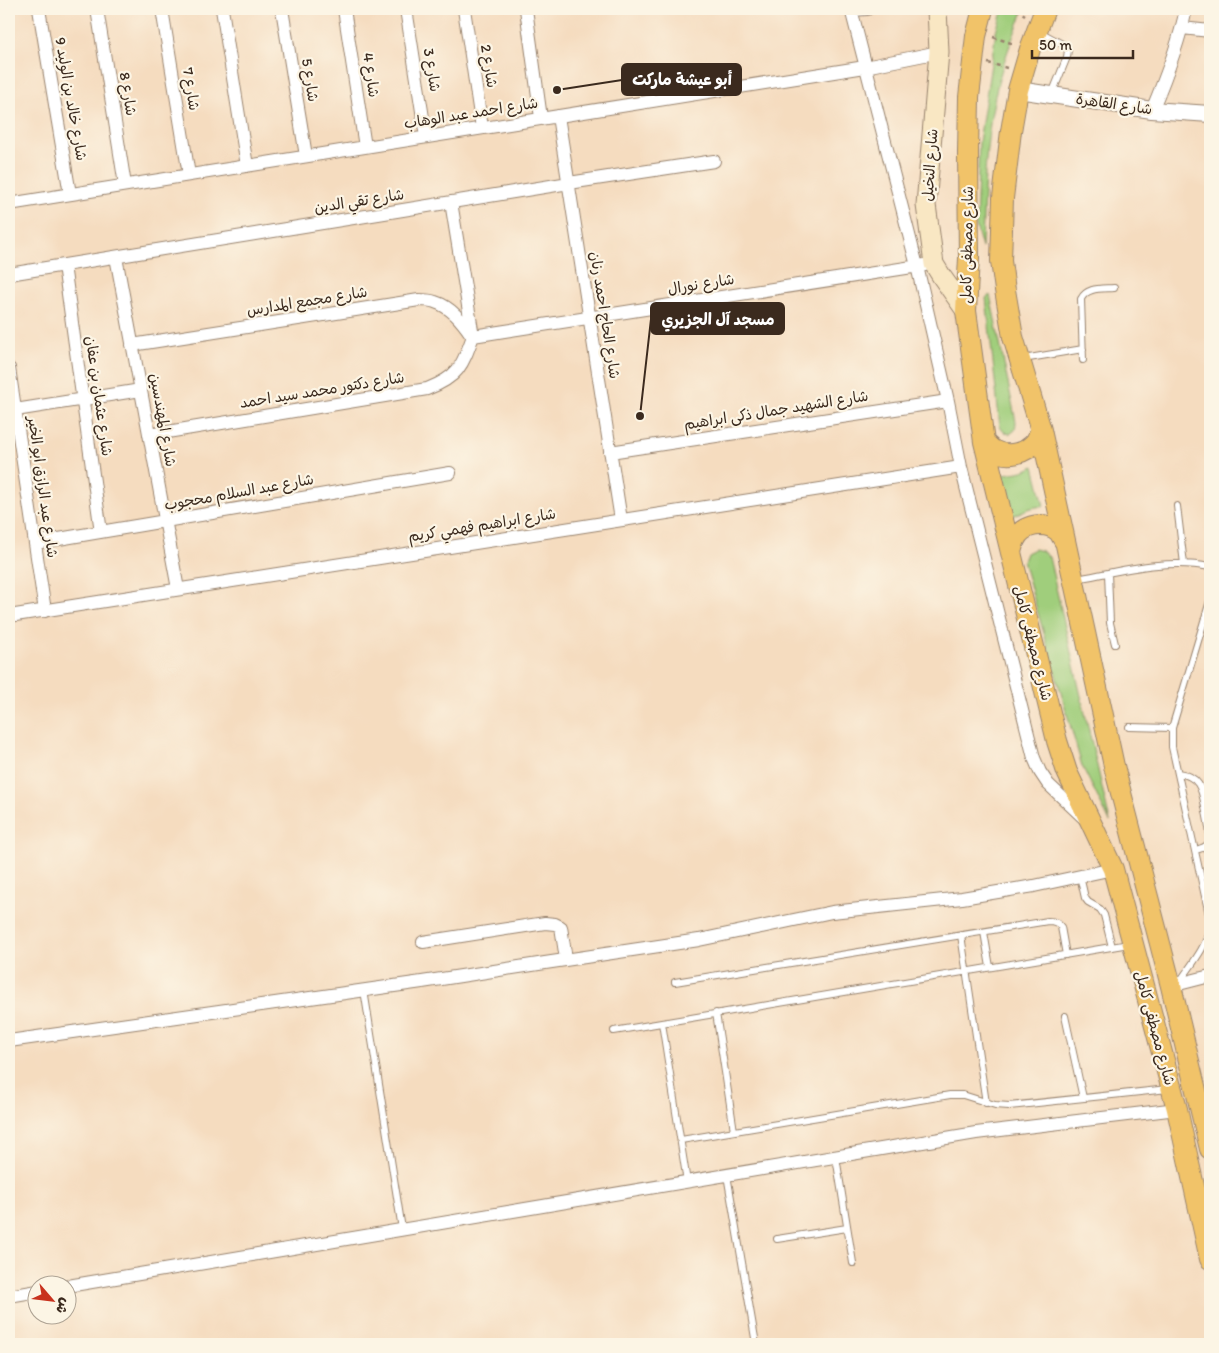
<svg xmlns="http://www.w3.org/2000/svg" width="1219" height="1353" viewBox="0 0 1219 1353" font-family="Itim,'Playpen Sans Arabic',sans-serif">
  <rect width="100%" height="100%" fill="#fcf5e5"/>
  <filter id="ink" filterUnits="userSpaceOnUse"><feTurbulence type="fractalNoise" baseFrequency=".02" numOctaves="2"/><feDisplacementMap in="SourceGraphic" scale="10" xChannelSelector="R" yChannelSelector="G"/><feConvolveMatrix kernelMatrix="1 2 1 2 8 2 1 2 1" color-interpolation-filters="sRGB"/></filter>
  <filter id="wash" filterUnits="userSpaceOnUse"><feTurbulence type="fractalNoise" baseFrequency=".0096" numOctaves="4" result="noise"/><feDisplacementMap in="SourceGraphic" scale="20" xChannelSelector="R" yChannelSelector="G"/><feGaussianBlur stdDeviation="1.12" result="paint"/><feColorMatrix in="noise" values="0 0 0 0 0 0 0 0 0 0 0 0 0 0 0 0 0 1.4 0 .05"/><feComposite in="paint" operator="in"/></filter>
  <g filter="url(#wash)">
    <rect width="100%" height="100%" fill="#f5dcbf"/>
    <!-- green -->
    <path fill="#a0ce7c" stroke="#6e7c4d" d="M1003,9h21c-11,28 -23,57 -29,87 -11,50 -11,101 -13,152l-6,-22 3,-84 17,-111z
      M990,295l26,127 -1,8 -5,4 -6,-2 -4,-5 -14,-129z
      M1034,466l10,40c-12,1 -21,4 -32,11l-10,-43c12,-1 22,-2 32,-8z
      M1034,549l8,2 7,6 61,265 -28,-56 -59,-205 3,-8z"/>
  </g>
  <g filter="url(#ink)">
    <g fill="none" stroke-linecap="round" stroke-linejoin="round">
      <defs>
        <path id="service" d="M1040,32l24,13 4,5 -1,7 -15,37
          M1023,359l60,-10
          M1083,360l-2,-61c6,-12 20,-10 33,-11
          M1177,506l7,58
          M1108,573l2,50 5,21
          M1077,579c43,-8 89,-21 133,-12
          M1210,601l-38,127v19l38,172
          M1129,727l43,1
          M1178,773c21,3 24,15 27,34 2,9 4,19 5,28
          M1195,850c9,-2 15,-4 15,-14
          M1080,876l5,22 3,4 12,7 4,6 8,32
          M984,932l6,35
          M961,935l25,168
          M675,982l373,-61c6,0 10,1 13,6l5,28
          M1179,983c11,-17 27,-35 31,-55
          M364,990l38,239
          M716,1013l18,118
          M1065,1016l18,82
          M662,1023l25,159
          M614,1031l515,-87
          M681,1140l269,-45h13l32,10 14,1 159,-17
          M836,1157l17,106
          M727,1175l29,169
          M777,1239l70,-11"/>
        <path id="minor" d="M39,9l31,185
          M97,9l28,176
          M162,9l27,166
          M222,9l25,157
          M282,9l24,147
          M344,9l21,138
          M406,9l20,128
          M464,9l18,119
          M526,9l15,109
          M851,9l66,257 31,135 13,66 73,291 6,14 8,12 38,36
          M851,10l16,-1
          M1182,28l28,3
          M1152,110c14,-33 27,-66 34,-101
          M558,116l63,404
          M9,204l856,-137 74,-15
          M116,257l62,332
          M64,265l37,267
          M9,274l560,-91 145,-22
          M473,336l452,-71
          M132,345l287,-45c5,0 11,0 16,2 16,5 27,19 36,32
          M9,368l36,243
          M9,411l132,-21
          M149,435l278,-46c31,-12 35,-22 46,-53l-22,-134
          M610,452l338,-51
          M35,543l415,-70
          M9,616l952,-149
          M423,942l122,-19 10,1 6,3 5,32
          M1171,986l39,-10
          M9,1041l413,-59 123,-19 154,-23 133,-28 130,-14 72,-12 79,-17
          M68,1286l908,-153 201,-24
          M9,1296l29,-5"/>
        <path id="tertiary" d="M1018,90l134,20 58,4"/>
        <path id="secondary" d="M937,9l2,43 -13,153 8,59 8,13 24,34"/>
        <path id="primary" d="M983,9l-7,27 -7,61 -1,56 1,105 -3,53 18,131 73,299 10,31 46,97 64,240 33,150
          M1045,9l-15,40 -12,41 -7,41 -8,67 -2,63 4,29 8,47 28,93 73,336 57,220 39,163
          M984,442c3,3 6,6 9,8 14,8 33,4 43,-9 2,-3 3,-8 5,-11
          M1011,552c1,-4 2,-8 4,-12 7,-16 31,-20 44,-8 2,3 4,7 6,10"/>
      </defs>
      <!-- service casing -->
      <use href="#service" stroke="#98836e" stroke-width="8"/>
      <!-- minor casing -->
      <use href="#minor" stroke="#98836e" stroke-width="14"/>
      <!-- tertiary casing -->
      <use href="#tertiary" stroke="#98836e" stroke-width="18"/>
      <!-- secondary casing -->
      <use href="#secondary" stroke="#98836e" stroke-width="21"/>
      <!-- primary casing -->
      <use href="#primary" stroke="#98836e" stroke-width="22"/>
      <!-- path -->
      <path stroke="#98836e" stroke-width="2.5" stroke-dasharray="4 4" stroke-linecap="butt" d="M1016,9l9,6
        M993,37l21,7
        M988,63l19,5"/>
      <!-- service -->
      <use href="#service" stroke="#fff" stroke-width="6"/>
      <!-- minor -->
      <use href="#minor" stroke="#fff" stroke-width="12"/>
      <!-- tertiary -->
      <use href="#tertiary" stroke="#fff" stroke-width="16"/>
      <!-- secondary -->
      <use href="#secondary" stroke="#f9e7c3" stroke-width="19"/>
      <!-- primary -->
      <use href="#primary" stroke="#f1c369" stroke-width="20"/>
    </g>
  </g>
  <g text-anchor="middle" stroke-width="4.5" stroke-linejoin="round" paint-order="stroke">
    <!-- street labels -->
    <g font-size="15" fill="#3b2a1e" stroke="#fcf5e5">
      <text transform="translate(489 66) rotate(81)" y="5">شارع 2</text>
      <text transform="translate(432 70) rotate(81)" y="5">شارع 3</text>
      <text transform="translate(371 75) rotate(82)" y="5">شارع 4</text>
      <text transform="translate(310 80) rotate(81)" y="5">شارع 5</text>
      <text transform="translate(191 89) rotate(81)" y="5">شارع 7</text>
      <text transform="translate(128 94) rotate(81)" y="5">شارع 8</text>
      <text transform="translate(71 99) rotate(80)" y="5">شارع خالد بن الوليد 9</text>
      <text transform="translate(1114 104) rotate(8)" y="5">شارع القاهرة</text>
      <text transform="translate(471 113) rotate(-9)" y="5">شارع احمد عبد الوهاب</text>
      <text transform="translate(930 165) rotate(-86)" y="5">شارع النخيل</text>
      <text transform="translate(359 201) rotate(-9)" y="5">شارع تقي الدين</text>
      <text transform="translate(967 245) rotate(-89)" y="5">شارع مصطفى كامل</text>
      <text transform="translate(701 284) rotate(-9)" y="5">شارع نورال</text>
      <text transform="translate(307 301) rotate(-9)" y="5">شارع مجمع المدارس</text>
      <text transform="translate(605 315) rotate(81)" y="5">شارع الحاج احمد رنان</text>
      <text transform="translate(322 390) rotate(-9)" y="5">شارع دكتور محمد سيد احمد</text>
      <text transform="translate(99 396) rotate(82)" y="5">شارع عثمان بن عفان</text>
      <text transform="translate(776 410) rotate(-9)" y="5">شارع الشهيد جمال ذكى ابراهيم</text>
      <text transform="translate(163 420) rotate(80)" y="5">شارع المهندسين</text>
      <text transform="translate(43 487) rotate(82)" y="5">شارع عبد الرازق ابو الخير</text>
      <text transform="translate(239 492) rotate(-10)" y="5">شارع عبد السلام محجوب</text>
      <text transform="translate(482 525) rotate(-9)" y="5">شارع ابراهيم فهمي كريم</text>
      <text transform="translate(1033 643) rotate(76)" y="5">شارع مصطفى كامل</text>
      <text transform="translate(1155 1028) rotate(75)" y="5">شارع مصطفى كامل</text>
    </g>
  </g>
  <!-- callouts -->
  <path fill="none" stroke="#3b2a1e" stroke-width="2" d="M557 90L622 80M640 416L651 319"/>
  <g fill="#3b2a1e" stroke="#fcf5e5" stroke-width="2">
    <circle cx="557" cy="90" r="5"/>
    <circle cx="640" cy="416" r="5"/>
  </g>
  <g fill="#3b2a1e" stroke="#3b2a1e" stroke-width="2">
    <rect x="622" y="64" width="119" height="31" rx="5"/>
    <rect x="651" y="303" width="133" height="31" rx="5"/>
  </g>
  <g font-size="16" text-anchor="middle" font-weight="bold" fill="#fff">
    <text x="682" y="85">أبو عيشة ماركت</text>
    <text x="718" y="325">مسجد آل الجزيري</text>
  </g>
  <!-- margin -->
  <rect width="1219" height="1353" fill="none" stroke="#fcf5e5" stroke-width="30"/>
  <!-- north arrow -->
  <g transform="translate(52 1300) rotate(118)"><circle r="24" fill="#fcf5e5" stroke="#afa495"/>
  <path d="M0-4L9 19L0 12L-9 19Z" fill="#c8321e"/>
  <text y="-8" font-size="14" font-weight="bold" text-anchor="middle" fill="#3b2a1e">ش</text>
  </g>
  <!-- scale -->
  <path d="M1032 50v8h101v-8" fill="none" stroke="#3b2a1e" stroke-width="2.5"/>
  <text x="1039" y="50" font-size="15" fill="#3b2a1e" stroke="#fcf5e5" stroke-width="4" paint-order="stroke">50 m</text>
</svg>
